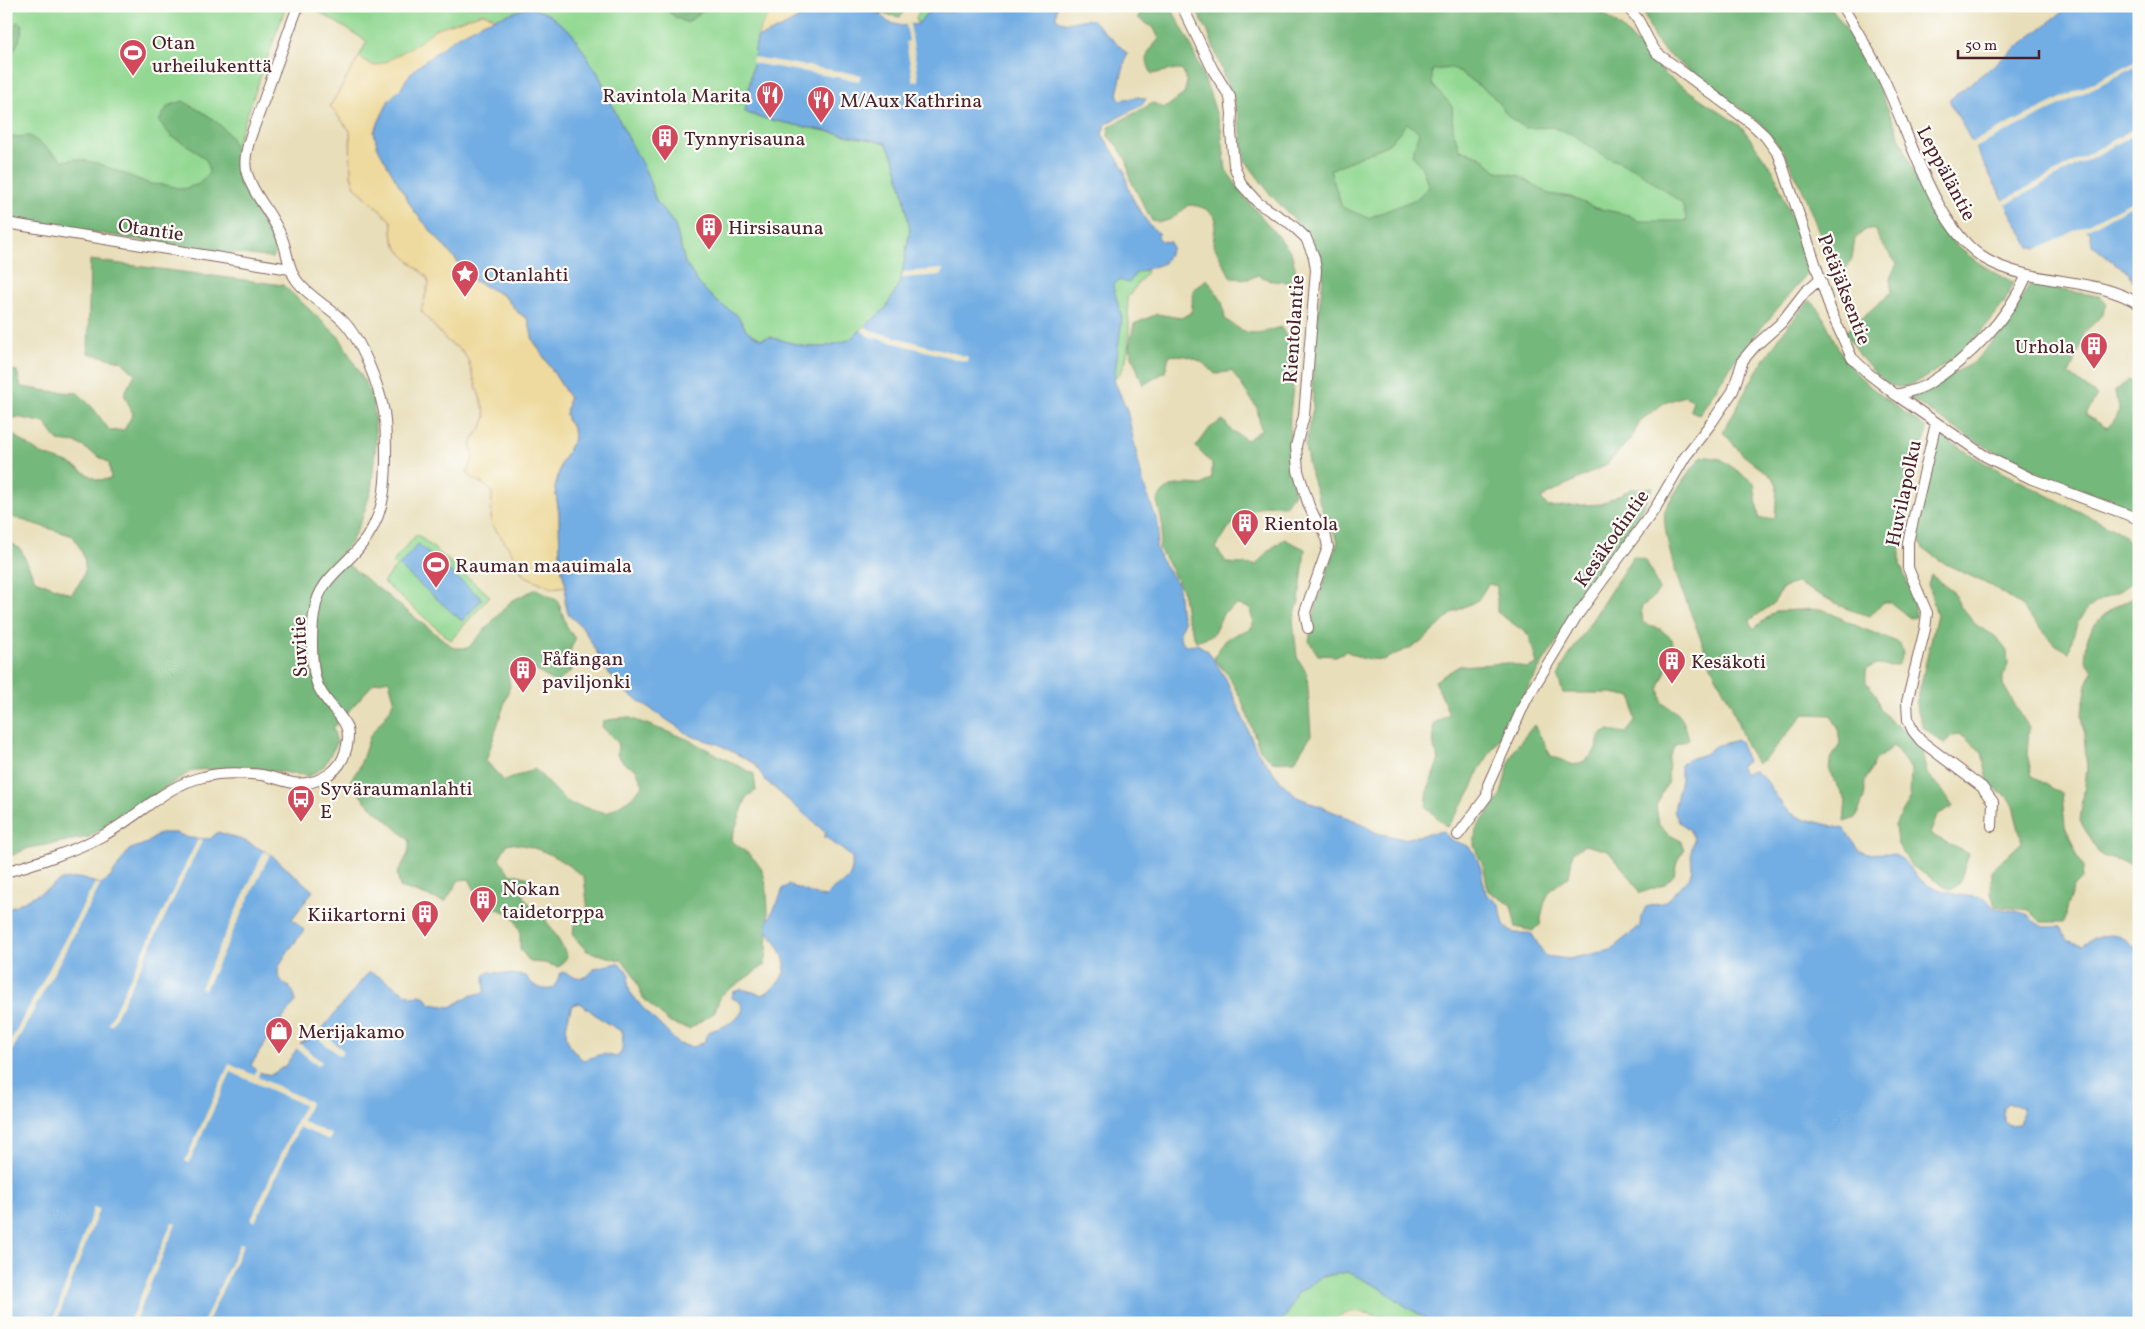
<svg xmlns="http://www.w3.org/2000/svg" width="2145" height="1329" viewBox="0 0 2145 1329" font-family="Vollkorn,serif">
  <rect width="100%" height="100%" fill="#fdfcf7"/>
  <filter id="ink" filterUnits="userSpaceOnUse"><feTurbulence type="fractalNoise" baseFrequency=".02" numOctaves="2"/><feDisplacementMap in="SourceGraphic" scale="10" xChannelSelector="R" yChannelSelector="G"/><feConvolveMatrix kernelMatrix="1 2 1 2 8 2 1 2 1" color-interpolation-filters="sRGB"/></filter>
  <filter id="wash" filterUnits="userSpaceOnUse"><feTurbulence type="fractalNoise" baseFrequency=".0096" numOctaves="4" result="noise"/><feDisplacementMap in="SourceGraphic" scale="20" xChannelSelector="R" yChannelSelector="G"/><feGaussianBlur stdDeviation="1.12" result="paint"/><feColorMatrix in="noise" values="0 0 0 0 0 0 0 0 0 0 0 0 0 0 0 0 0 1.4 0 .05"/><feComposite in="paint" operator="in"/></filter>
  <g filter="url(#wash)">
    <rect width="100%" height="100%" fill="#e8deb9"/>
    <!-- green -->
    <path fill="#92d892" stroke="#6e7c5e" d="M6,6h280l-51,142 -62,97 -167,-27z
      M815,6l-8,7 -62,99 16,6 125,25 8,15 9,34 7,38 -9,50 -15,28 -37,32 -25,7h-18l-36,-10 -9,2 -14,-8 -10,-16 -20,-13 -17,-17 -15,-22 -10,-38 -19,-24 -9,-27 -30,-58 -18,-41 -28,-43 -23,-18 -19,-7 -114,62 -41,-3 -15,-9 8,-16 -56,-34z
      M921,6h99l-102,18 -2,-5z
      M1435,40l208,119 61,66 -279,-13 -92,12 -11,-70z
      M1144,268l3,4 -20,26c2,24 7,65 -13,82l-11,-83 13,-19z
      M417,534l73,62 -39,44 -68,-58 13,-15 -4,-4z
      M1348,1272l32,16 27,19 27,16c-10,0 -21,1 -31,0 -23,-3 -52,-24 -70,0h-55c13,-11 11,-19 19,-30 12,-14 34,-19 51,-21z"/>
    <!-- forest -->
    <path fill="#75b87c" stroke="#606c54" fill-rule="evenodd" d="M661,6h48l-22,17 -12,-6z
      M868,6h40l-8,11 -18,-3z
      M1142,6h28l19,35 20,50 12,38 5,41 17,25 48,57 5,19 -7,11 -17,-1 -14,-6 -9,4 -18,-1 -18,-34 3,-25c-8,-11 -15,-13 -28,-14 -9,10 -21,20 -36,16l-22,-42 -3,-18 -8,-13 -11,-12 1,-9 44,-24 12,5 19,-14 3,-12 -4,-11 -7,-2 -24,5c-9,-17 -5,-21 7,-35l-5,-11 -16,-10z
      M1194,6h400l29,23 44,47 75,51 32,45 37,97 -75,89 -37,57 -9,-5 3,-10 -9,-4 -20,7 -23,17 -9,17 -25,27 -66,34 7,9 53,-3 30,-15 22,-2 -10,20 -104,162 -36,64 -24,37 -9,23 -23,34 -21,-20 2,-18 11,-30 -5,-11 -1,-24 16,-10 -14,-33 24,-15 49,-3 19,5 10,-4 -8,-29 -32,-23v-26l-9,-2 -10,16 -24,12 -34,31 -37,17 -22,-2 -15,-7 -10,5 -18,-1 -9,-14 7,-36 22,-64 -16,-31 -12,-39 -5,-24 8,-39 -1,-51 11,-77 -12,-43 -41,-43 -25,-34 -6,-42 -31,-86zM1453,68l39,27 18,23 16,10 26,-1 20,7 28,20 35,15 47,34 5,18h-49l-9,-6 -33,-7 -25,-11 -22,-3 -30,-18 -22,-5 -17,-15 -20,-6 -7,-20 -1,-24 -20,-22v-14zM1407,123l12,9 -7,22 10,14 7,19 -13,12 -48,19 -26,-11 -12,-37 59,-26z
      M1641,6h189c24,31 43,67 58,103 18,41 32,86 58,124 16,22 43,37 67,49 -3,7 -5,15 -9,21 -10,13 -21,28 -33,39 -13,12 -59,52 -78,44 -20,-9 -38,-36 -48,-54l47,-40 -2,-14 7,-14 -18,-24 -3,-10 -10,-1 -11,10 -3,19 -10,18 -7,-3 -34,-87 -18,-35 -22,-27 -95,-71 -12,-15z
      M17,22l6,3 -4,16 -13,24c0,-16 -3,-33 11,-43z
      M183,101c19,11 47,24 52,48 2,9 0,18 3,28l39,74 -5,7 -99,-13 -167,-27v-89l5,8 19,-1 34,25 12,-2 21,4 53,21 17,1 16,4 16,-5 10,-11 -2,-12 -15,-13 -21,-12 -12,-15 9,-15z
      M90,260l193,25 57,53 33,59 3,46 -5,48 -9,28 -11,23 -13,15 116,91h14l43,-47 25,-12 22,12 9,26 8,12 -5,12 2,19 -16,13 -29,-18 -20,4 3,17 -24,75 18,20 31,-12 33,34 39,10 24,-15 12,-13 -7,-16 -11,-5 -8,-9 1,-12 -16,-16 1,-6 24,-4 60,22 67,35 2,17 -9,5 -16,44c10,9 28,19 32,33 7,19 6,72 2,92l-44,30 -7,18 -25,16 -19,-6 -27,-25 -10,-24 -10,-13 -36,-10 -14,-15 1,-13 14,-12 -4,-34c-27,-20 -41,-30 -76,-34l-9,15 10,15 21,5 3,9 -10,7c4,11 11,13 19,21 5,6 23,34 25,42l-8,10 -15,-4 -14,-1 -10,-13v-19l-7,-14 -28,-13 -8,-9 -8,-15 -10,1 -14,22 -45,-15 -3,-13 11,-20 2,-13 -46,-41 -14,-19 9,-13 11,-32 20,-26 4,-11 -5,-19 -15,3 -41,45 4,15 -13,23 -14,10 -57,-8 -60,2 -104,67 -60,11 -23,10v-319l15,11 14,30 36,14c20,-23 17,-33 2,-58l-67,-21v-85l35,24 30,10 26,16 14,-1 -2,-16 -32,-20 -19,-2 -13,-18 -28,-6 -11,5v-53l11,2 4,16 27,4 30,2 15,15 17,23 14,-1 9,-16 -9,-20 11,-20 -14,-13 -33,-8z
      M1207,279l15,22 3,18c24,18 27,16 56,8l6,11 6,48 -3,27 -1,51 5,29 -9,13 -20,-1 -17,8 -19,14 -13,21 11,15 29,2 12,-14 16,-12 21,10 -6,53 -6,18 4,37 10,17 4,61 -16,26 -23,1 -12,-12 -18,-49 -14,-26 -14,-16c8,-20 16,-23 36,-30l3,-5 -3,-16 -13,-3 -13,7 -11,23 -17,6 -10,-26 -4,-26 -23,-41 4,-21 -6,-26c10,-20 26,-17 45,-16l10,-7v-14l-16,-17 14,-19 13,-8 8,10 16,10 14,-10 -4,-22 -25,-37 -17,3c-12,-14 -27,-21 -46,-18l-4,16 -22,13 -14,-37 5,-24 23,-10 24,4 10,-5 3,-24z
      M2029,285l70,11 8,8 -4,11 -20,18 -1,12 -13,29 28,22 -11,19 21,13c5,-5 12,-12 12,-21 -1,-6 -4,-10 -4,-16l14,-11 10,2v125l-2,3c-58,-18 -116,-42 -168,-73 -21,-13 -41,-27 -61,-40l65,-34 21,-23 8,-15 14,-17z
      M1810,300c17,15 21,40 35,59 19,28 53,48 80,68l2,5 -13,42 -9,57 -5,19v14l11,28 5,25 -6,1 -20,-16h-6l-15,14 -24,-8 -48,-25 -14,4 -10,17 -23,16 3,9 23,-18 46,-2 39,19 39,15 3,11 -6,12 -22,-1 -9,4v13l10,12 4,15 12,13 22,16 8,13 5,23 15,16 11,17 -16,9 -7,18 39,20 -10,30 -8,6 -40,-24 -14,-23 -2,-18 15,-25 1,-31 -18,-23 -18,15 -10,20 -1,17 -8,20 -12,4 2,-22 -17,-29 1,-10 10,-17 -2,-16 -7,-13 -27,-1 -35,41 -12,9 -10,-16 -16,-44 -19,-36 -27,-70c-7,-13 -24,-72 -20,-87 2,-10 29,-45 37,-55l19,3 33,24 5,36 16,-1 2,-33 -4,-7 -30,-23 -20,-23 33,-60 30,-44z
      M1940,436l45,27 140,72 14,38c-10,20 -39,22 -54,39 -9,10 -13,27 -16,40l-14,-7 -35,-40 -25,-17 -49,-24 -23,-15 -7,-16z
      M1633,556l13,4 13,30 -7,9 -11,8 2,16 17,6 12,10 4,25 -9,4 -8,19 3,16c19,11 21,14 27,36l-14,6 -6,13 -1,24 -12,24 3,19 9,9 13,7 3,9 -7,11 -3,14 -10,10 -24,8 -10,-16 -22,-26 -23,-6 -12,7 -4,25c-24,14 -24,21 -29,48l-7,6 -17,-4 -5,-22 -23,-14 -4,-23 -10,-22 2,-17 24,-32 10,-37 6,-13 18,-22 17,31 23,9c19,-6 21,-12 26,-30l9,-5 17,3 9,-11 -2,-25 -22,-4h-48l-5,-15 4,-11z
      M1931,575l21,15 8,16 16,19 19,11 12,15 1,13 -5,11v10l26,43 -2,26 5,22 30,18 3,32 18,42 -1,11 -8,8 -8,22 -2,13h-23l-12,-12 -34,-4 -4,-13 1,-23 30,-28 -9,-36 -6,-10 -18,-10 -7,-34 -22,-18 -8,1 -8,9 -21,-17 -7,-22 21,-90 -9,-31z
      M2139,594v281l-4,-8 -6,-4 -22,-5 -8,-5 -19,-32 7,-52 -5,-56 5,-29 6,-13 -8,-10c1,-8 1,-17 3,-24 8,-22 32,-33 51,-43z"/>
    <!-- sand -->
    <path fill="#eeda9e" stroke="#9c7c64" d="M774,6h41c-17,15 -37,24 -58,32l5,-13z
      M483,13l14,5 -12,4 -78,56 -5,9 -13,13 -15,32 40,79 59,69 31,16 13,16 11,7 5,21 36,57 -3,17 2,8 5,6 1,11 -13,25 -6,24 4,25 1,51 6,22 -14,2 -29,-13 -12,-24 -20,-28 1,-31c-9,-10 -17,-11 -25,-19l7,-18 -3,-8 2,-8 10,-14 3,-9 -18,-56 -7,-10 -14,-9 -26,-30 8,-28 -2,-6c-11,-11 -28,-22 -33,-36 -3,-6 -1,-13 -3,-20l-36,-34 -4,-12 -1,-44 -20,-25 29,-49 15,9 14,-5 33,-20 14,-12z"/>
    <!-- water -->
    <path fill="#72ade3" stroke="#5e6687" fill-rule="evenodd" d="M815,6h48l18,9 7,7 14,4 16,-2 7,-9 7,-5c12,4 18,3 29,-4h96l-1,12c12,10 22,-1 36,2l35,33 -10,41 3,6 19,-3 7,2 -4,6 -36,19 -4,10 22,35 5,21 7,15 12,18 11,11 -1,3 4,4 8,1 2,6 -8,15 -28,10 -7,10 -10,-3 -6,6 9,32 -8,62 13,30 15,69 16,45 1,7 -3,15 4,12 18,28 2,24 4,12 -4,8v8l5,7 12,-1 11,7 18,28 31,72 24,31 16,15 59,24 21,12 26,6 40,-8 8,9 17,6 7,8 5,12 6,28 14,11c2,11 2,25 15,28 5,1 11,-1 17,1l13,22 24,3 41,-9 30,-24 1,-9 5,-10 15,-4 8,-4 20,-21 3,-8 -1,-18 3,-13 -5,-10 -10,-7 -5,-12 7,-31v-14l5,-5 19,-6 10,-8 22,-6 3,1 7,21 -6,3v5l4,3 10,-2 11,9 17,26 8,7 10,5 43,11 15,21 8,4 18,-1 8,1 9,5 17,20 10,7 29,9 26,3 11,10 21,3 13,4 6,7 8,5h17l7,13 16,5c9,-8 31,-14 42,-6 5,4 8,8 14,10v374h-705l-27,-16 -27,-19 -32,-16 -25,4 -25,17 -11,22 -9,8h-1272v-413l40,-20 15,-10 18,-2 22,6 9,-6 19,-28 18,-7 13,-10h16l13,5 21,1 8,-7 27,9 25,13 43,37 -21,28 12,11c-6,10 -26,31 -26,42 0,13 20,15 17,30l-26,35 -18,28 7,7 13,3 14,-9 16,-23 16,-8 51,-62c10,-1 31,19 46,24l6,-2 6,2 4,7 21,3 18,-11 16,-4 -1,-16 5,-4 37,4c6,10 17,16 28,12l6,-14 3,-2c14,6 22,10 32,-4l23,-5 8,7 3,4 -1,11 2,7 11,14 38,38 15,3 11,-6 3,-9c13,-5 30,-9 35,-23l-3,-7 -8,-4 1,-6 9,-3 21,6c33,-21 24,-39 3,-66 3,-17 13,-24 17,-41l6,-3 30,11 7,1c14,-19 28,-10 26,-40l-28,-21 2,-3 -61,-53 -10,-16 -37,-20 -27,-8 -67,-45 -16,-19 -25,-44 -15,-14 -3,-12 1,-16 -6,-22 -1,-51 -4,-25 6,-24 13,-25 -1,-11 -5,-6 -2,-8 3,-17 -36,-57 -5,-21 -10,-7 -14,-16 -31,-16 -59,-69 -30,-52 -7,-13 -3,-14 15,-32 13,-13 5,-9 8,-9 41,-32 29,-15 44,-15 19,7 23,18 28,43 18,41 30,58 9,27 19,24 10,38 15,22 17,17 20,13 10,16 14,8 9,-2 36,10h18l25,-7 37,-32 15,-28 9,-50 -7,-38 -9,-34 -8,-15 -125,-25 -16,-6 12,-74c21,-8 41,-17 58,-32zM580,1003l25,19 18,10 -1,19 -5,6 -14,-3 -20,6c-22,-20 -19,-28 -11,-55zM2008,1104l14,2v8l-3,10 -10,1 -5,-4v-13z
      M2070,6h69v279l-6,-4 -4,-9 -13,-7 -24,-20 -2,-14 -8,-3 -43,22 -9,-3c-28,-48 -54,-98 -81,-147z
      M418,544l64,55 -20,22 -63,-55z"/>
    <!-- pier -->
    <path fill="#e8deb9" d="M910,24l9,57 -6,1 -7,-40 3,-1 -3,-16z
      M753,57l108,18 -2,6 -107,-18z
      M2139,60v5l-166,84 -3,-6z
      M2139,126v6l-136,74 -2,-4z
      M2139,198v4l-55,29 -2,-1 -42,23 -6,-2z
      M943,269l-1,6 -40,3 1,-6z
      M866,326l4,4 98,27 -1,5 -99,-26 -7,-6z
      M198,839h5l-91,186 -4,-1z
      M264,851l6,3 -65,136 -5,-2z
      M95,883l6,1 -95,178v-12z
      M319,1031l25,20 -4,5 -25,-20z
      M298,1042l24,20 -4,4 -23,-19z
      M229,1064l25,11 3,-7 3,2 -2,7 53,25 -9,19 30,14 -3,5 -30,-13 -44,95 -4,-3 53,-114 -73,-33 -42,91 -4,-2z
      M94,1207l5,2 -43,114h-4z
      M172,1222l4,2 -42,99h-5z
      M240,1243l4,1 -37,79h-4z"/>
  </g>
  <g filter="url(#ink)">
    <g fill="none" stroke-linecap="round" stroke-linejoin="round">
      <defs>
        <path id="minor" d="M1182,6l31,64 17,27 2,17 -1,18 3,33 7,19 17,19 33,21 15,14 8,19 2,13 -12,146 -8,30 2,25 11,35 7,14 9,13 3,14 -23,65 3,16
          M1625,6c18,13 18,30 32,47l95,71 13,12 14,19 53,159 20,44 17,16 27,21 89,61 47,23 107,40
          M1842,6c15,25 30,49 43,76 24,51 51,149 102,178 47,26 108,16 152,44
          M6,223l284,46
          M1896,395c10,-3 23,-5 32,-11 41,-25 80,-65 99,-109
          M1936,423l-28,119v26l19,45 -2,16 -18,73 1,18 5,11 8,10 61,46 11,15 -1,24
          M1458,835l29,-39 1,-11 38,-85 50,-83 80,-110 29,-50 27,-35 21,-31 10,-31 11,-13 27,-24 24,-31 15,-13
          M6,872c33,-10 66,-20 96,-36 34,-17 63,-51 101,-59 18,-5 41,-4 59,-2 10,2 21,6 31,8 18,3 42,-7 50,-25 16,-38 -10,-42 -24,-70 -9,-18 -8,-59 -4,-79 4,-27 26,-40 43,-60 25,-29 28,-57 28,-95 0,-14 0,-29 -2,-42 -5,-26 -23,-74 -42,-92 -14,-14 -33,-23 -45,-39 -9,-12 -9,-26 -14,-40 -8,-25 -31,-46 -37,-71 -2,-11 1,-21 4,-32l48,-132"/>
      </defs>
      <!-- minor casing -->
      <use href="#minor" stroke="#81625d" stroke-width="12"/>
      <!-- minor -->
      <use href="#minor" stroke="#fff" stroke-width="10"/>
    </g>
  </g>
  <!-- icons -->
  <defs>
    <symbol id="stadium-pin" viewBox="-11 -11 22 30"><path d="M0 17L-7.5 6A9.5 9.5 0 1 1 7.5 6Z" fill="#d1495b" stroke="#fdfcf7"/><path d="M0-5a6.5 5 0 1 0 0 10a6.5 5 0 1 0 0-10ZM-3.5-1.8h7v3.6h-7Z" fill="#fff"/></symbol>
    <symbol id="restaurant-pin" viewBox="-11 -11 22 30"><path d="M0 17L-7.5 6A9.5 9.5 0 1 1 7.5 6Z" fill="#d1495b" stroke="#fdfcf7"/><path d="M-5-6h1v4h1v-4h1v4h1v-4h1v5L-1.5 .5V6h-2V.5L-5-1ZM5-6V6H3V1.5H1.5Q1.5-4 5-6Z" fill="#fff"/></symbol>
    <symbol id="building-pin" viewBox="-11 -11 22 30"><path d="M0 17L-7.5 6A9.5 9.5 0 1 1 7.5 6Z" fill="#d1495b" stroke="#fdfcf7"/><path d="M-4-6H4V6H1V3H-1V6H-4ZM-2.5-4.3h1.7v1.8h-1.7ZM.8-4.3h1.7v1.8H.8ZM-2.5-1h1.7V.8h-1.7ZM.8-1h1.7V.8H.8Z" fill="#fff"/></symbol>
    <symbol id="sight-pin" viewBox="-11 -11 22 30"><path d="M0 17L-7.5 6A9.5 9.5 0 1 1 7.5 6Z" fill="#d1495b" stroke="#fdfcf7"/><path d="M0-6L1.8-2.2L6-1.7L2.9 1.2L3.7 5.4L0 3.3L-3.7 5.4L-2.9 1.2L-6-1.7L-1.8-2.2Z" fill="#fff"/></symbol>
    <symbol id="bus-pin" viewBox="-11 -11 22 30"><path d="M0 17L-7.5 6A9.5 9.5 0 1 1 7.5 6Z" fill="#d1495b" stroke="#fdfcf7"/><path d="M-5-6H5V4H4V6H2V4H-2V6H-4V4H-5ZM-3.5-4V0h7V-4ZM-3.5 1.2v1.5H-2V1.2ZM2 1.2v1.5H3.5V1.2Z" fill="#fff"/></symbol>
    <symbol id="shop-pin" viewBox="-11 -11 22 30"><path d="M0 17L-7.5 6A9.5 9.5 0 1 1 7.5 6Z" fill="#d1495b" stroke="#fdfcf7"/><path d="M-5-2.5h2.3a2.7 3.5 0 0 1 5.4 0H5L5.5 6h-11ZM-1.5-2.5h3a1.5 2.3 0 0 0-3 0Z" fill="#fff"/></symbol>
  </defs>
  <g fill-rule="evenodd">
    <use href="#stadium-pin" x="117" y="37" width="32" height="43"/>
    <use href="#restaurant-pin" x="754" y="79" width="32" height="43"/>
    <use href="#restaurant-pin" x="805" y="84" width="32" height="43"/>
    <use href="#building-pin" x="649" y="122" width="32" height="43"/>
    <use href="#building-pin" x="693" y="211" width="32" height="43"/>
    <use href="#sight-pin" x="449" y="258" width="32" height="43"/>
    <use href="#building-pin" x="2078" y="330" width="32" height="43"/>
    <use href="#building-pin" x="1229" y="507" width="32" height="43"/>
    <use href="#stadium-pin" x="420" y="549" width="32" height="43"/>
    <use href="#building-pin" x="1656" y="645" width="32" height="43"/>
    <use href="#building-pin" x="507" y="654" width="32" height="43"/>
    <use href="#bus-pin" x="285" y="783" width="32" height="43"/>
    <use href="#building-pin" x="467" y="884" width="32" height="43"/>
    <use href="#building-pin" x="409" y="898" width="32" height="43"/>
    <use href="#shop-pin" x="263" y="1015" width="32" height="43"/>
  </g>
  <g text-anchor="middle" stroke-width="4.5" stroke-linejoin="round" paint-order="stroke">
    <!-- poi labels -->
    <g font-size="20" fill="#4a1f2b" stroke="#fdfcf7" text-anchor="start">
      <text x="152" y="49">Otan<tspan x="152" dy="23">urheilukenttä</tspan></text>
      <text x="751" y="102" text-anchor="end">Ravintola Marita</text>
      <text x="840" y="107">M/Aux Kathrina</text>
      <text x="684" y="145">Tynnyrisauna</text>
      <text x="728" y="234">Hirsisauna</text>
      <text x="484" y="281">Otanlahti</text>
      <text x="2075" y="353" text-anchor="end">Urhola</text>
      <text x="1264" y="530">Rientola</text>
      <text x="455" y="572">Rauman maauimala</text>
      <text x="542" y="665">Fåfängan<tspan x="542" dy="23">paviljonki</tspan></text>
      <text x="1691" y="668">Kesäkoti</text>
      <text x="320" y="795">Syväraumanlahti<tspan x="320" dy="23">E</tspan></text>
      <text x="502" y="895">Nokan<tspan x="502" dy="23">taidetorppa</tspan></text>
      <text x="406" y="921" text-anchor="end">Kiikartorni</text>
      <text x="298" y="1038">Merijakamo</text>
    </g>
    <!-- street labels -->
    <g font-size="20" fill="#4a1f2b" stroke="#fdfcf7">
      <text transform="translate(1947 173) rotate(62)" y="7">Leppäläntie</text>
      <text transform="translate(151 229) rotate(8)" y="7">Otantie</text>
      <text transform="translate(1845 289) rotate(69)" y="7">Petäjäksentie</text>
      <text transform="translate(1293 329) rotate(-86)" y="7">Rientolantie</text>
      <text transform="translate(1903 493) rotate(-78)" y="7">Huvilapolku</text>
      <text transform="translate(1611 538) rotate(-55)" y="7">Kesäkodintie</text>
      <text transform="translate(299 647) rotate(-92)" y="7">Suvitie</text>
    </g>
  </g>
  <!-- margin -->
  <rect width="2145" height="1329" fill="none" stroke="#fdfcf7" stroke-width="25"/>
  <!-- scale -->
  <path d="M1958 50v8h81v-8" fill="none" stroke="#4a1f2b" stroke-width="2.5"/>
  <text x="1965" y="50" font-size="15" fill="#4a1f2b" stroke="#fdfcf7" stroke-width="4" paint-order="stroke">50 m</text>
</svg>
